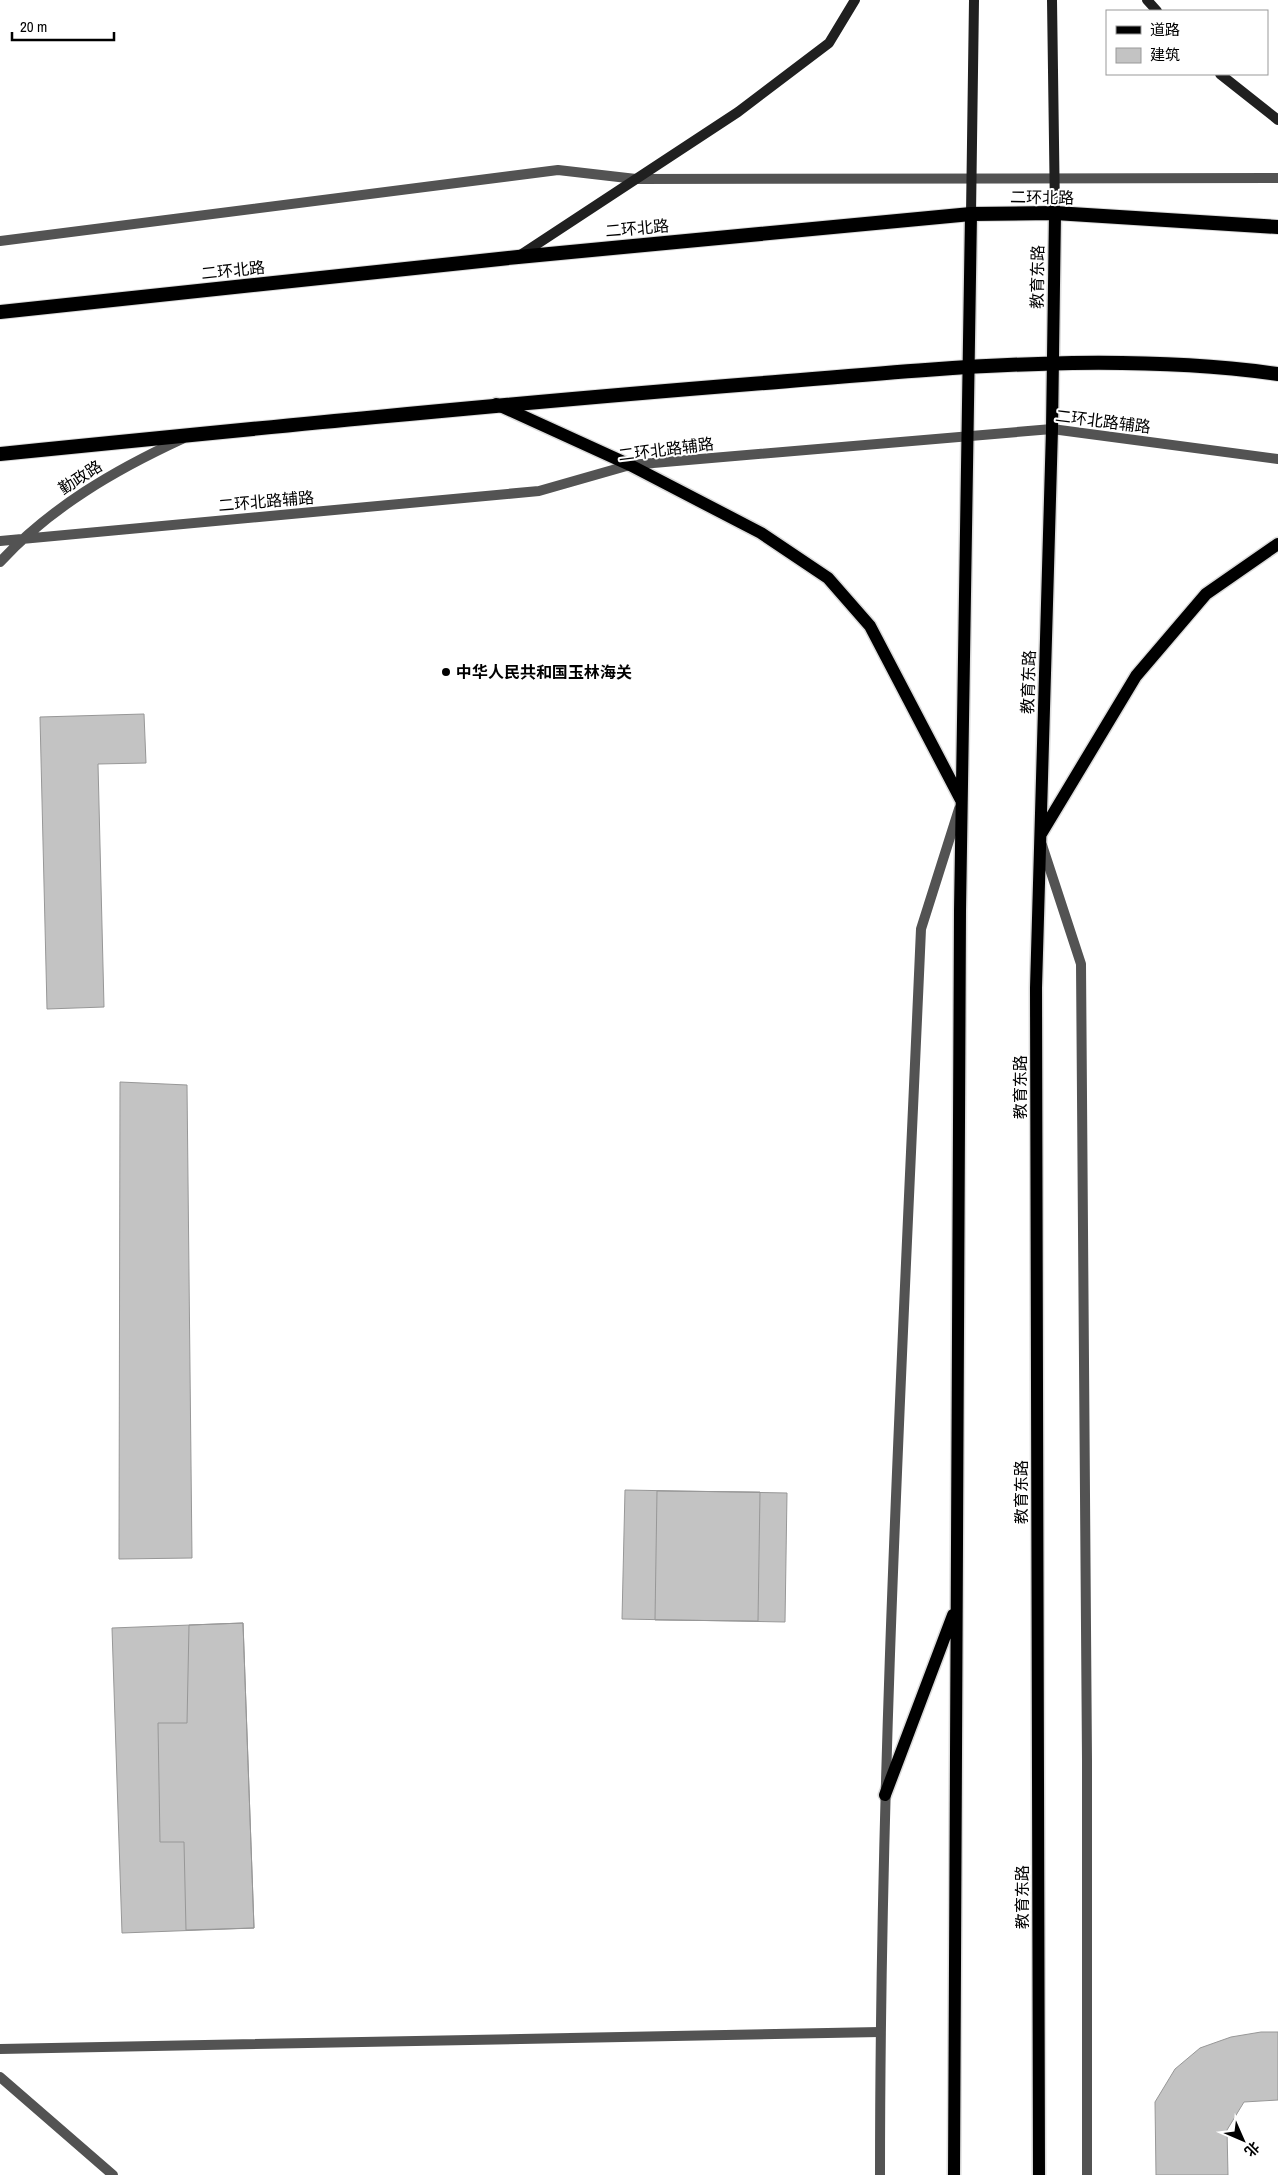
<svg xmlns="http://www.w3.org/2000/svg" width="1278" height="2175" viewBox="0 0 1278 2175" font-family="'Archivo Narrow','Noto Sans SC',sans-serif">
  <rect width="100%" height="100%" fill="#fff"/>
  <!-- building -->
  <path fill="#c3c3c3" stroke="#979797" d="M144,714l2,49 -48,1 6,243 -57,2 -7,-292z
    M120,1082l67,3 5,473 -73,1z
    M625,1490l162,3 -2,129 -163,-3z
    M657,1491l103,1 -2,129 -103,-1z
    M243,1623l11,305 -132,5 -10,-305z
    M243,1623l11,305 -68,2 -2,-88h-24l-2,-119h29l2,-98z
    M1261,2032h17v68l-34,2 -17,28 1,45h-72l-1,-73 20,-33 25,-21 31,-11z"/>
  <g fill="none" stroke-linecap="round" stroke-linejoin="round">
    <defs>
      <path id="primary" d="M496,404l134,61 131,68 67,45 42,48 91,174
        M1041,834l95,-158 70,-82 72,-50
        M885,1795l68,-180
        M954,2175l6,-1264 11,-697
        M1039,2175l-3,-1187 16,-559 3,-216"/>
      <path id="trunk" d="M0,312l518,-55 453,-43 84,-1 223,14
        M0,454c250,-25 500,-50 751,-70 175,-14 352,-34 527,-10"/>
    </defs>
    <!-- primary casing -->
    <use href="#primary" stroke="#dbdbdb" stroke-width="15"/>
    <!-- trunk casing -->
    <use href="#trunk" stroke="#dbdbdb" stroke-width="16"/>
    <!-- service -->
    <path stroke="#535353" stroke-width="10" d="M1042,845l39,119 6,796v415
      M0,2077l113,98
      M880,2175c0,-416 23,-831 41,-1246l38,-120"/>
    <!-- tertiary -->
    <path stroke="#535353" stroke-width="10" d="M0,241l558,-71 78,9 642,-1
      M0,541l539,-50 91,-26 422,-36 226,30
      M0,562c51,-55 115,-92 182,-123
      M0,2049l880,-17"/>
    <!-- secondary -->
    <path stroke="#202020" stroke-width="10" d="M1052,0l3,213
      M1147,0l10,11
      M1220,74l58,46
      M971,214l3,-214
      M519,256l219,-144 91,-69 26,-43"/>
    <!-- primary -->
    <use href="#primary" stroke="#000" stroke-width="12"/>
    <!-- trunk -->
    <use href="#trunk" stroke="#000" stroke-width="14"/>
  </g>
  <!-- markers -->
  <circle fill="#000" stroke="#fff" stroke-width="2" cx="446" cy="672" r="5"/>
  <g text-anchor="middle" stroke-width="4" stroke-linejoin="round" paint-order="stroke">
    <!-- street labels -->
    <g font-size="16" fill="#000" stroke="#fff">
      <text transform="translate(1042 197) rotate(1)" y="6">二环北路</text>
      <text transform="translate(637 228) rotate(-5)" y="6">二环北路</text>
      <text transform="translate(233 270) rotate(-6)" y="6">二环北路</text>
      <text transform="translate(1037 277) rotate(-89)" y="6">教育东路</text>
      <text transform="translate(1103 421) rotate(7)" y="6">二环北路辅路</text>
      <text transform="translate(666 449) rotate(-7)" y="6">二环北路辅路</text>
      <text transform="translate(80 477) rotate(-33)" y="6">勤政路</text>
      <text transform="translate(266 501) rotate(-5)" y="6">二环北路辅路</text>
      <text transform="translate(1028 682) rotate(-88)" y="6">教育东路</text>
      <text transform="translate(1020 1087) rotate(-90)" y="6">教育东路</text>
      <text transform="translate(1021 1492) rotate(-90)" y="6">教育东路</text>
      <text transform="translate(1022 1897) rotate(-90)" y="6">教育东路</text>
    </g>
    <!-- poi labels -->
    <g font-size="16" font-weight="bold" fill="#000" stroke="#fff" text-anchor="start">
      <text x="456" y="678">中华人民共和国玉林海关</text>
    </g>
  </g>
  <!-- legend -->
  <rect x="1106" y="10" width="162" height="65" fill="#ffffff" stroke="#999999"/>
  <rect x="1116" y="26" width="25" height="8" fill="#000000" stroke="#999999"/>
  <text x="1150" y="35" font-size="15" fill="#000000">道路</text>
  <rect x="1116" y="48" width="25" height="15" fill="#c3c3c3" stroke="#999999"/>
  <text x="1150" y="60" font-size="15" fill="#000000">建筑</text>
  <!-- north arrow -->
  <g transform="translate(1243 2140) rotate(135)" stroke="#ffffff" stroke-width="4" paint-order="stroke">
  <path d="M0-4L9 19L0 12L-9 19Z" fill="#000000"/>
  <text y="-8" font-size="14" font-weight="bold" text-anchor="middle" fill="#000000">北</text>
  </g>
  <!-- scale -->
  <path d="M12 32v8h102v-8" fill="none" stroke="#000000" stroke-width="2.5"/>
  <text x="20" y="32" font-size="15" fill="#000000" stroke="#ffffff" stroke-width="4" paint-order="stroke">20 m</text>
</svg>
